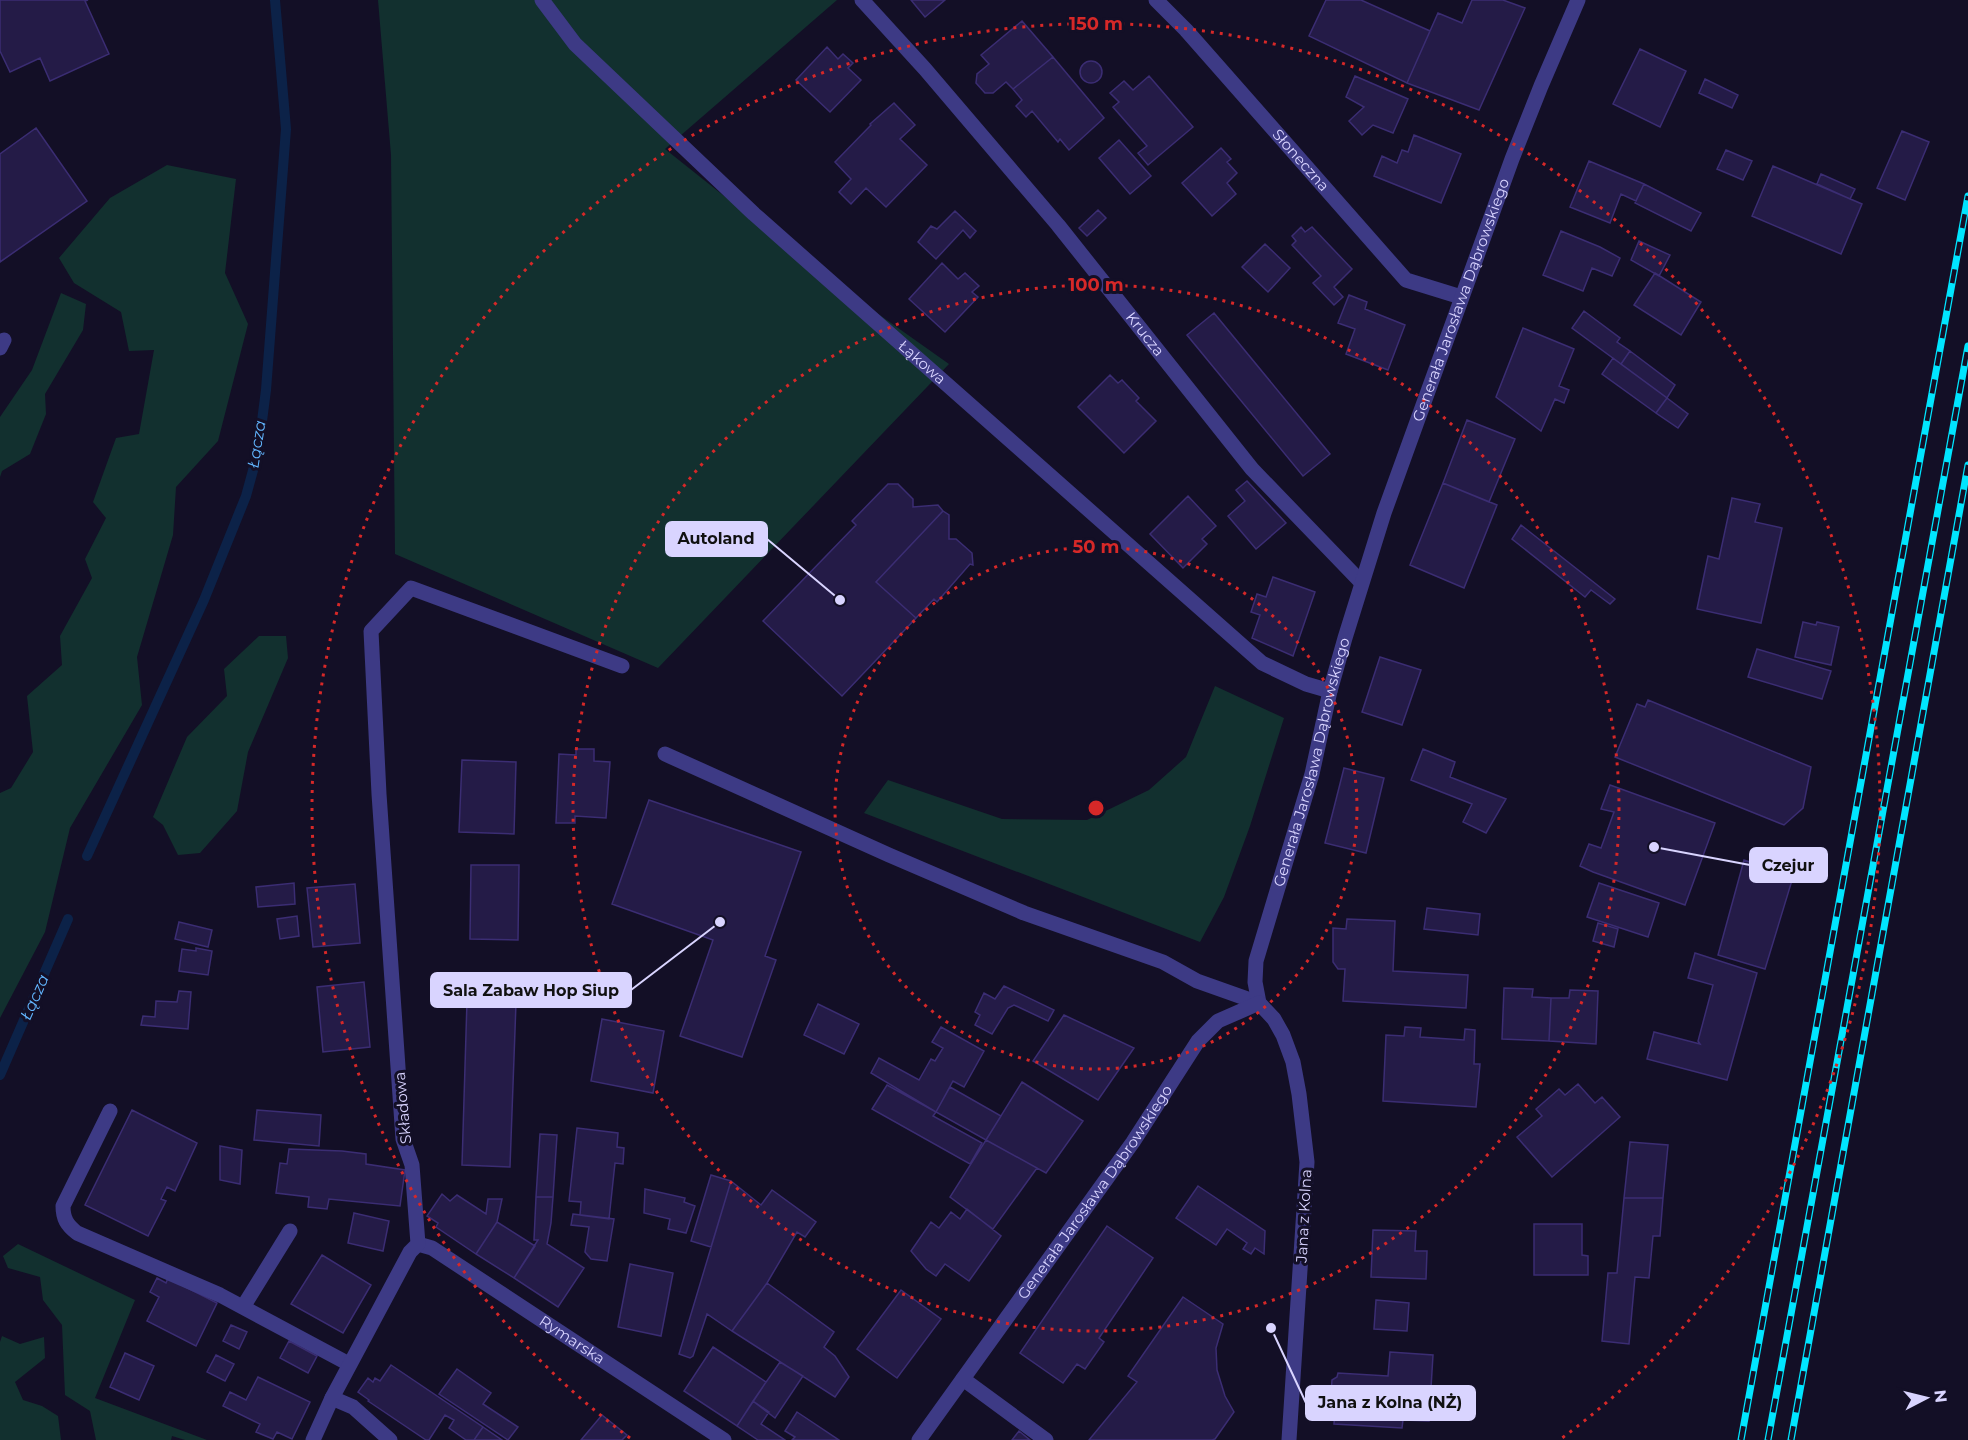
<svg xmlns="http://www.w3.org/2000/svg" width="1968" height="1440" viewBox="0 0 1968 1440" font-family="Montserrat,sans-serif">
  <rect width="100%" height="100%" fill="#130f26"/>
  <!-- green -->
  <path fill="#12302f" d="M378,0h459l-172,149 161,128 123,87 -291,304 -263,-114 -4,-399z
    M167,165l69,14 -11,94 23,51 -30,117 -42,46 -3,48 -36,122 5,48 -72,123 -25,104 -45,86v-225l11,-5 22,-36 -6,-56 35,-31 -2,-29 32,-58 -7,-19 21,-41 -13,-16 23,-64 23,-4 15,-84 -25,1 -8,-39 -47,-29 -15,-25 51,-60z
    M61,293l25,11 -3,26 -38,64 1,20 -16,40 -28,17 -2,6v-60l32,-47z
    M259,636h27l2,22 -40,94 -11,59 -37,42 -22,2 -15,-30 -10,-8 34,-80 40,-41 -3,-27z
    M1215,686l69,32 -34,108 -26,71 -24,45 -336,-129 24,-33 114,39 85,1 62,-30 37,-33z
    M18,1244l117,56 -40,98 112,42h-22l-13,-4 -1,4h-75l-6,-29 -25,-16 -3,-70 -19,-25 -3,-23 -32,-9 -5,-12z
    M2,1336l18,8 24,-7 1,21 -30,24 8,18 19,6 16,10 3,24h-61v-98z"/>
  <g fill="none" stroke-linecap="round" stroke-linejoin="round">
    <!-- stream -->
    <path stroke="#0c2248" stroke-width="10" d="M87,856l117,-256 42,-104 12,-44 8,-62 20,-261 -11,-129
      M0,1075l68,-156"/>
  </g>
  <!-- building -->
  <path fill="#241b47" stroke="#3b2d73" stroke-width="1.5" d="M0,0h88l-3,1 24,53 -59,27 -10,-23 -30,14 -10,-21z
    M911,0h34l-20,17z
    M1326,0h35l69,31 -23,52 -98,-47z
    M1472,0h31l22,8 -46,102 -72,-27 31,-70 24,10z
    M1022,21l31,36 -40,32 -7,-7 -13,11h-8l-9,-10 1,-9 12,-10 -8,-9z
    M827,47l11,12 5,-5 10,9 -5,5 13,12 -31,32 -34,-32z
    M1640,49l46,22 -26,56 -47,-23z
    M1053,57l51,61 -35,32 -9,-11 -2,3 -26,-31 -6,6 -10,-11 6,-6 -9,-11z
    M1080 72a11 11 0 1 1 22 0a11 11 0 1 1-22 0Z
    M1149,76l44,51 -45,38 -10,-12 9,-7 -34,-39 6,-5 -9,-9 14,-12 9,9z
    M1355,76l53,23 -15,34 -20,-8 -11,10 -13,-14 15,-14 -18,-10z
    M1705,79l33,16 -6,13 -33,-15z
    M894,103l21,22 -15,14 27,26 -41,42 -20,-19 -15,16 -12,-12 12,-13 -16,-17 36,-37 -1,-1z
    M36,128l51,73 -87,61v-108z
    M1902,131l27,11 -24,58 -28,-12z
    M1414,135l47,19 -20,49 -67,-27 8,-20 15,7 5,-13 6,2z
    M1119,140l32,36 -21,18 -31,-36z
    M1221,148l10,11 -4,3 10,11 -10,10 9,11 -24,22 -30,-33z
    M1726,150l26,11 -9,19 -26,-11z
    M1589,161l55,23 -8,17 -15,-7 -11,29 -40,-16z
    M1773,166l89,38 -21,50 -89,-38z
    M1821,174l34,15 -5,10 -33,-15z
    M1644,184l57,29 -10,18 -56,-28z
    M1098,210l8,8 -19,18 -8,-8z
    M955,211l21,20 -6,7 -7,-8 -27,29 -18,-17 13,-16 6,3z
    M1301,227l4,5 7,-5 40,42 -18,18 9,10 -9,8 -21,-22 8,-7 -29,-31 4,-4 -4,-5z
    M1561,231l39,16 20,11 -8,18 -20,-8 -9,23 -40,-16z
    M1639,241l31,14 -11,21 -28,-16z
    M1265,244l25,24 -22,24 -26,-25z
    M942,263l16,16 7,-6 14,13 -7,6 6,5 -33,35 -36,-33z
    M1655,273l46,29 -20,33 -47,-30z
    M1349,295l18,7 -2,7 40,16 -17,45 -42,-16 9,-25 -17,-6z
    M1584,311l36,27 -3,4 13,9 -9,13 -49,-36z
    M1214,313l116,141 -27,22 -116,-141z
    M1523,328l51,21 -15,37 10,4 -5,13 -9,-4 -14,32 -45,-34z
    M1630,351l45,34 -8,13 -46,-34z
    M1613,358l54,40 -11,15 -54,-39z
    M1110,375l8,8 4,-3 17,18 -3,3 20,20 -32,32 -46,-46z
    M1667,398l21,16 -10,14 -22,-15z
    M1467,420l48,19 -26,63 -46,-19z
    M1247,481l39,42 -30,26 -28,-33 17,-15 -9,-11z
    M1443,483l54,22 -33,83 -54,-23z
    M888,484h10l15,15v8l25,-2 5,6 -67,71 40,36 -74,78 -79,-75 93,-96 -4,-4z
    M1188,496l28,30 -14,13 5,5 -24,24 -33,-34z
    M1732,498l28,6 -5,18 27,6 -21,95 -64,-14 11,-53 11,3z
    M943,511l6,4v24h7l16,14 1,12 -3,-1 -33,38 -3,-3 -18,19 -40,-36z
    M1521,525l94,74 -5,5 -19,-14 -6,7 -73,-58z
    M1273,577l42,15 -22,64 -41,-18 8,-23 -9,-3 6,-18 9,3z
    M1803,622l13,3 1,-3 22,5 -8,38 -36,-8z
    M1757,649l74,22 -9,28 -74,-22z
    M1380,657l41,13 -19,55 -40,-13z
    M1648,700l163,67 -8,41 -19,17 -169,-68 22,-53 8,3z
    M576,749h18v12l16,1 -4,56 -31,-2v7h-19l3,-69 17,1z
    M1423,749l32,13 -5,15 56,22 -20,34 -23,-11 9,-18 -61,-24z
    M462,760l54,2 -2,72 -55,-2z
    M1344,768l40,10 -18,75 -41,-10z
    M1610,785l105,38 -30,82 -92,-33 -13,-6 9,-22 12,4 13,-36 -13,-3z
    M649,800l152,52 -36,104 11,4 -34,97 -62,-21 33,-96 -101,-36z
    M1744,860l49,17 -28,92 -47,-14z
    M471,865h48l-1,75 -48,-1z
    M294,883l1,21 -37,3 -2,-20z
    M1599,883l60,20 -11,34 -61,-20z
    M355,884l5,59 -47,4 -6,-59z
    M1427,908l53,6 -2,21 -54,-6z
    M297,916l2,20 -19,3 -3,-20z
    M1347,919l48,2 -2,50 75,4 -2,33 -123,-7 2,-32h-7l-5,-7v-34l13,1z
    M179,922l33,8 -4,17 -33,-8z
    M1598,923l20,6 -4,18 -21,-6z
    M196,948l16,3 -4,24 -29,-4 3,-22 14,2z
    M1695,953l62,20 -30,107 -80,-21 7,-27 46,12 -2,-3 15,-56 -25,-7z
    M364,982l6,65 -47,5 -6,-65z
    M1004,986l50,24 -6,11 -34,-16 -6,3 -16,26 -17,-9 5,-10 -5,-3 9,-19 11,6z
    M1504,988l29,1 -1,8 19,1 -2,43 -47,-2z
    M1570,990l28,1 -2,53 -47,-3 2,-43h18z
    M179,991l12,1 -3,37 -47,-4 2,-9 12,1 1,-16 21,1z
    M467,1001l49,2 -6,164 -48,-2z
    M818,1004l41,20 -15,30 -40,-19z
    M1064,1015l70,33 -36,52 -65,-39z
    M602,1019l62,12 -11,62 -62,-12z
    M941,1027l43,24 -20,36 -11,-6 -17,31 -65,-39 8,-15 40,22 12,-21 4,2 8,-13 -11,-6z
    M1405,1027l16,1 -1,9 44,3 1,-11 10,1 -1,34h6l-4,43 -93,-6 3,-66 18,1z
    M1022,1082l61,39 -37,52 -60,-33z
    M1578,1084l17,19 7,-6 18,20 -68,60 -35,-40 25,-21 -6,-7 23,-20 6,6z
    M887,1085l49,27 -3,4 49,27 -12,21 -98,-55z
    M950,1087l51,29 -15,24 -50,-28z
    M132,1110l65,33 -22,48 -8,-4 -6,12 5,2 -18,35 -63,-31z
    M257,1110l64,5 -2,31 -65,-6z
    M577,1128l41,5 -1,14 7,1 -1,16 -8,-1 -6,56 -29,-4 1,-13 -12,-1z
    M540,1134l17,1 -4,62h-17z
    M986,1140l51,28 -44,61 -43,-32z
    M1630,1142l38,3 -5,53h-39z
    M220,1146l22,4 -2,34 -20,-4z
    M289,1149l53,2 24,3v10l39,6 -5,36 -71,-7 -2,10 -19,-2 1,-10 -33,-4 4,-30 7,1z
    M711,1175l20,6 -20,66 -20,-6z
    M731,1181l30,24 11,-15 44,32 -11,15 -8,-5 -30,51 -35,48 -25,-17 -14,42 -3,2 -11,-4z
    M1198,1186l67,45 -1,23 -9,-6 -4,6 -8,-5 4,-6 -20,-14 -11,16 -40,-27z
    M645,1189l40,9 -1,4 11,4 -9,27 -18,-4 2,-10 -26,-6z
    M442,1194l8,7 7,-6 29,19 2,-15h14l-5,23 -21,32 -40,-27 2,-4 -11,-7z
    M536,1197h17l-2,26 -4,21 37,24 -26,39 -44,-29 24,-38h-4z
    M1624,1198h39l-3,38h-7l-4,42 -14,-1 -6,67 -27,-3 6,-68h9z
    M967,1209l34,27 -32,45 -24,-17 -9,12 -10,-7 -15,-18 20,-29 8,6 12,-16 9,7z
    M354,1213l35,8 -6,30 -35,-8z
    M573,1214l41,5 -7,42 -16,-2 -6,-7 4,-25 -18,-2z
    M497,1222l38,24 -21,32 -38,-24z
    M1534,1224h48v31l6,1v19h-54z
    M1107,1226l46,32 -54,80 5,4 -19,27 -8,-5 -14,19 -43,-30z
    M1373,1230l43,1 -1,20h12l-1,28 -55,-2z
    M322,1255l49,30 -28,48 -52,-29z
    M630,1264l43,9 -12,63 -43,-9z
    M157,1278l9,5 2,-5 49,25 -21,43 -49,-25 12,-24 -9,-5z
    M767,1283l67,49 -10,15 11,9 14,21 -14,20 -103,-66z
    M901,1290l40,29 -44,59 -40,-29z
    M1183,1297l40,27 -7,24 1,22 8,26 9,16 -19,27 -3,1h-123l48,-58 -9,-6z
    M1376,1300l33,3 -2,28 -33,-2z
    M231,1325l16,7 -8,17 -16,-8z
    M289,1341l28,15 -9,17 -28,-15z
    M713,1347l53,35 -29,44 -53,-35z
    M1390,1352l43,3 -4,66 -26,-1 -1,8 -68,-4 2,-27 -5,-3 1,-14 5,-3 1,-4 50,3z
    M125,1353l29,13 -15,34 -29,-13z
    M216,1355l18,9 -9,17 -18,-9z
    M780,1362l23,14 -28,42 -22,-17z
    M391,1365l92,62 -9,13h-8l-17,-12 5,-8 -9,-5 -16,25h-3l-58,-39 1,-1 -11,-8 10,-14 5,4 2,-4 5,3z
    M457,1369l34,24 -8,11 35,23 -10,13 -69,-46z
    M258,1377l52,25 -18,37 -15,-7 -4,7 -17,-7 4,-8 -37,-18 7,-14 16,8z
    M753,1401l16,11 -8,12 24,16h-27l-21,-14z
    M797,1412l42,28h-47l3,-3 -10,-6z
    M602,1415l25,20 -5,5h-41z
    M483,1427l19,13h-28z
    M1019,1431l11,9h-18z"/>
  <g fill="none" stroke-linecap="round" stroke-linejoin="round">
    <!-- lane -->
    <path stroke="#3d3a85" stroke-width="15" d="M0,348l4,-8
      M665,754l224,101 135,58 139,49 34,19 62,22
      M110,1111l-47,95c0,13 4,19 14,27l143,62 129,69
      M243,1307l47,-76
      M963,1379l83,61"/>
    <!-- street -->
    <g stroke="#3d3a85" stroke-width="15">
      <path id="s1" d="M542,0l33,44 179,170 508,449 44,21 24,7"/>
      <path id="s2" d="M862,0l63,69 133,156 194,244 109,113"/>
      <path id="s3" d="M1156,0l30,30 220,250 55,17"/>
      <path id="s4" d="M1259,1003l-4,-21 1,-21 56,-187 18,-83 15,-53 39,-125 128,-354 29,-73 37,-86"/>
      <path d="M1259,1003l15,16 9,16 10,27 6,32 8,68 -18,278"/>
      <path id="s5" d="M418,1244l14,4 292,192"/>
      <path d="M332,1398l21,9 37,33"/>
      <path d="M313,1440l19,-42 78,-146 8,-8 -6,-79 -9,-26 -24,-345 -8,-163 40,-43 211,78"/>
      <path id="s6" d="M919,1440l214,-298 65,-101 20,-20 41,-18"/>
    </g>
    <defs>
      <path id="rail" d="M1741,1440l227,-1244
        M1768,1440l200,-1094
        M1791,1440l177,-975"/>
    </defs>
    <!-- rail casing -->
    <use href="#rail" stroke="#00e5ff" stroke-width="7"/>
    <!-- rail -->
    <use href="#rail" stroke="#130f26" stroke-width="4.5" stroke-dasharray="14" stroke-linecap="butt"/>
  </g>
  <!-- distance rings -->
  <g fill="none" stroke="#d62828" stroke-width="3" stroke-dasharray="3 6">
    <circle cx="1096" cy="808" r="261"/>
    <circle cx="1096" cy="808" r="523"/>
    <path d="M630 1438A784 784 0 1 1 1562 1438"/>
  </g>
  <g text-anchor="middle" stroke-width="6" stroke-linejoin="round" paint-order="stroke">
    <!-- street labels -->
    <g font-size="15" fill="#d9d4ff" stroke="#130f26">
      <text dy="5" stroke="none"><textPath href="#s3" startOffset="216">Słoneczna</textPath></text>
      <text dy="5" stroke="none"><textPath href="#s4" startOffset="735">Generała Jarosława Dąbrowskiego</textPath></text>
      <text dy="5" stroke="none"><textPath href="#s2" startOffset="438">Krucza</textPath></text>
      <text dy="5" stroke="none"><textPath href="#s1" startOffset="526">Łąkowa</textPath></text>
      <text dy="5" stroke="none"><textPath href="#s4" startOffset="249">Generała Jarosława Dąbrowskiego</textPath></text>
      <text transform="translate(403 1108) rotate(-95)" y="5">Składowa</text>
      <text dy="5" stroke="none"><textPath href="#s6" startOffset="304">Generała Jarosława Dąbrowskiego</textPath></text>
      <text transform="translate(1304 1216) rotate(-87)" y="5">Jana z Kolna</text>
      <text dy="5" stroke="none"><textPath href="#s5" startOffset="182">Rymarska</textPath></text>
    </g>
    <!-- water labels -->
    <g font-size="16" font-style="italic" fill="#62b6ff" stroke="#130f26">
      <text transform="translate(256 444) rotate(-81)" y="6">Łącza</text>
      <text transform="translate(34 997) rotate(-66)" y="6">Łącza</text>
    </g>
  </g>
  <circle cx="1096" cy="808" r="9" fill="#d62828" stroke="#130f26" stroke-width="3"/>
  <g font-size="18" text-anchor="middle" font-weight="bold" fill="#d62828" stroke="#130f26" stroke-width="6" stroke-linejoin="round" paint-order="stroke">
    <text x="1096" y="30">150 m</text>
    <text x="1096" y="291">100 m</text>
    <text x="1096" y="553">50 m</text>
  </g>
  <!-- callouts -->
  <path fill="none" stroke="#d9d4ff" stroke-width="2" d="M840 600L767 539M1654 847L1750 865M720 922L631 990M1271 1328L1306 1403"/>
  <g fill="#d9d4ff" stroke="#130f26" stroke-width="2">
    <circle cx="840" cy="600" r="6"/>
    <circle cx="1654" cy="847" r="6"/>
    <circle cx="720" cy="922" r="6"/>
    <circle cx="1271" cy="1328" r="6"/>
  </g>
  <g fill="#d9d4ff" stroke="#d9d4ff" stroke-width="2">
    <rect x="666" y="522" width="101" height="34" rx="6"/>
    <rect x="1750" y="848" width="77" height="34" rx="6"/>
    <rect x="431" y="973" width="200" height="34" rx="6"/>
    <rect x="1306" y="1386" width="169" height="34" rx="6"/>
  </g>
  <g font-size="16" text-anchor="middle" font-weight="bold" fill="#111">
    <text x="716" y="544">Autoland</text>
    <text x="1788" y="871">Czejur</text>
    <text x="531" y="996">Sala Zabaw Hop Siup</text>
    <text x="1390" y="1408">Jana z Kolna (NŻ)</text>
  </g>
  <!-- north arrow -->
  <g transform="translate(1926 1398) rotate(83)" stroke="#130f26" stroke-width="4.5" paint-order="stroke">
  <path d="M0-4.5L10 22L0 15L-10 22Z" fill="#d9d4ff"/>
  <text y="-9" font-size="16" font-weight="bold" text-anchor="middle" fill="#d9d4ff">N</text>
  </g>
</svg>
